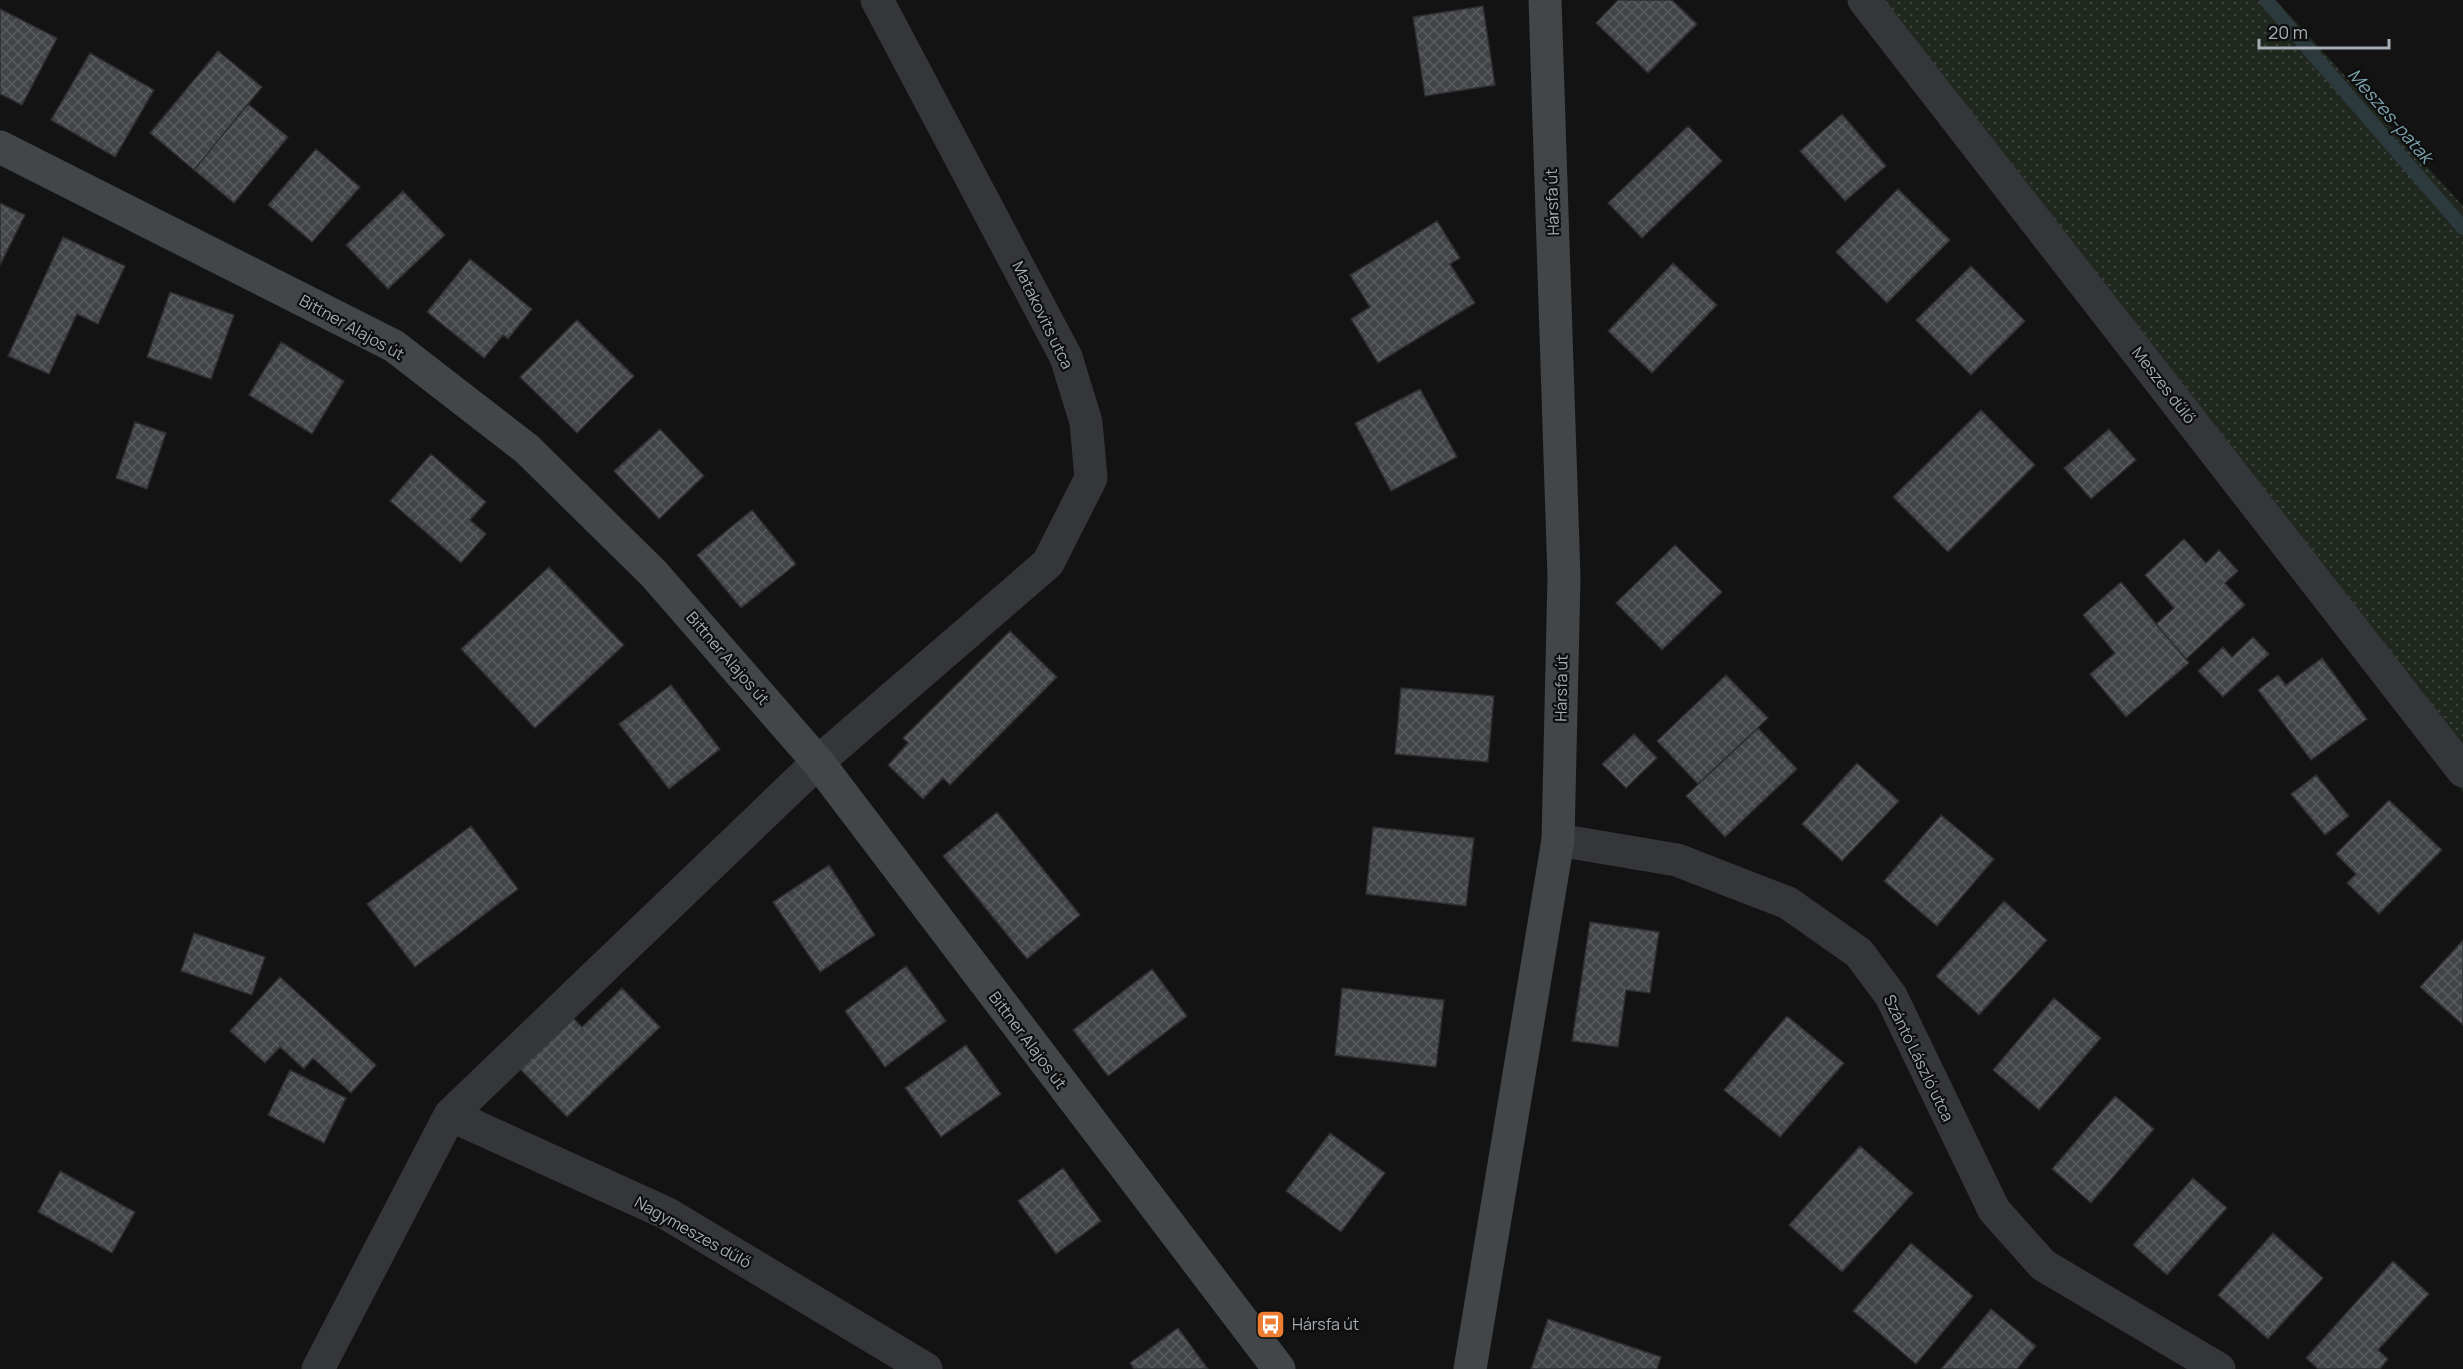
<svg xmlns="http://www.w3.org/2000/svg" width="2463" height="1369" viewBox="0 0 2463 1369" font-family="Manrope,sans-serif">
  <defs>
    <pattern id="garden-dots" width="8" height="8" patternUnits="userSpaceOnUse" patternTransform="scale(1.5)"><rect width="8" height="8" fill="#20271f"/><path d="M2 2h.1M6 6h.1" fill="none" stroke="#3d443d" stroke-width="1.8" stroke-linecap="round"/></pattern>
    <pattern id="building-cross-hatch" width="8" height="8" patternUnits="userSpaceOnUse" patternTransform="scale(1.5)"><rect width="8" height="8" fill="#424447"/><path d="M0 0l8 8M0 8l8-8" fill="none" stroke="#5a5c5f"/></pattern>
  </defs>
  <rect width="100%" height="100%" fill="#131314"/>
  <!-- garden -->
  <path fill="url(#garden-dots)" d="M1873,0h403l187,206v586z"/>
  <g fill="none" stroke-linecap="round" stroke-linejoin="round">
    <!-- stream -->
    <path stroke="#2c393d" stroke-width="14" d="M2266,0l197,228"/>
  </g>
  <!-- building -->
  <path fill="url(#building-cross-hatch)" stroke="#2d2e30" stroke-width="1.5" d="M1618,0h54l25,24 -49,49 -52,-50z
    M1483,6l12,79 -70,11 -12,-79z
    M0,9l57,29 -35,67 -22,-11z
    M218,51l44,36 -68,83 -44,-37z
    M90,53l64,37 -39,67 -64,-37z
    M248,104l40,33 -54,66 -40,-33z
    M1842,114l44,52 -41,35 -45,-50z
    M1688,126l34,35 -80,77 -34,-35z
    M316,149l44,38 -48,55 -44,-37z
    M1898,189l52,51 -63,63 -51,-51z
    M403,191l42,44 -57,54 -42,-44z
    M0,203l25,12 -25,50z
    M1437,221l23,37 -10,6 25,39 -97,60 -27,-44 19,-12 -20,-32z
    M63,237l62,29 -27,58 -21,-10 -28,60 -41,-18z
    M470,259l62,50 -24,30 -5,-4 -19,23 -57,-46z
    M1673,263l44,42 -65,68 -44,-42z
    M1971,266l54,55 -54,54 -55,-55z
    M170,292l64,23 -23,64 -64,-22z
    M577,320l57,56 -57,57 -57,-56z
    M281,342l63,39 -32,53 -63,-39z
    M1420,389l37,68 -66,34 -36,-68z
    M1981,410l54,55 -87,87 -55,-55z
    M135,422l31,11 -19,56 -31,-11z
    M660,429l44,47 -45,43 -45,-48z
    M2109,429l27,31 -45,39 -27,-31z
    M431,454l55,48 -16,18 16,14 -25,29 -71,-62z
    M752,510l44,54 -55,44 -44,-53z
    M2184,539l22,24 13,-13 19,21 -13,12 20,22 -59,54 -30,-35 18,-16 -29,-33z
    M1675,545l47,47 -60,58 -46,-47z
    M549,567l75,78 -89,83 -74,-79z
    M2121,582l68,81 -63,54 -36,-43 25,-21 -32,-38z
    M1010,631l47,46 -107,108 -7,-7 -20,21 -35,-34 20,-22 -5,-5z
    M2253,637l16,17 -46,43 -25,-26 25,-24 9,10z
    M2322,658l45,61 -56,41 -53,-70 20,-15 8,10z
    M1726,675l42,43 -70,66 -41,-43z
    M671,685l49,64 -51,40 -50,-65z
    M1401,688l93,8 -6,66 -93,-8z
    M1758,728l39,41 -72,68 -39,-41z
    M1634,734l23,24 -31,30 -24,-24z
    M1857,763l42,38 -57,60 -40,-37z
    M2316,775l33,41 -24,19 -34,-41z
    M2389,800l53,50 -63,64 -32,-31 9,-9 -20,-20z
    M997,812l83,103 -53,44 -84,-103z
    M1941,815l53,44 -57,67 -53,-45z
    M471,826l47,63 -103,78 -48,-63z
    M1373,827l101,11 -8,68 -100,-12z
    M829,865l46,70 -55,37 -47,-70z
    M2004,901l43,39 -68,75 -43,-39z
    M1590,922l69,10 -9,61 -24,-3 -8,57 -46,-6z
    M194,933l71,24 -13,38 -71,-24z
    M2463,940v85l-43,-38z
    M906,966l40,55 -61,46 -40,-56z
    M1152,969l35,47 -79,60 -35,-46z
    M280,977l96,88 -25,28 -38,-35 -9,11 -24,-22 -15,16 -35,-32z
    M622,988l38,39 -93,90 -48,-49 53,-51 10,10z
    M1342,988l102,12 -8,67 -101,-12z
    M2054,998l47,40 -62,72 -46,-40z
    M1787,1016l57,47 -64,74 -56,-47z
    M966,1045l35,49 -60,43 -36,-49z
    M290,1070l56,28 -22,45 -56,-28z
    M2115,1096l39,33 -63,74 -39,-34z
    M1330,1133l55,40 -44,59 -55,-41z
    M1860,1146l53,47 -71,79 -53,-47z
    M1063,1168l38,53 -45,33 -38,-53z
    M60,1171l75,41 -23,41 -74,-41z
    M2193,1178l34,30 -60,67 -34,-30z
    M2273,1233l50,45 -55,61 -50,-44z
    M1911,1243l62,53 -57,68 -63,-53z
    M2393,1261l36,33 -51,56 10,9 -8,10h-62l-12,-11z
    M1991,1309l45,37 -19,23h-76z
    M1548,1319l113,38 -4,12h-126z
    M1178,1328l30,41h-74l-4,-6z"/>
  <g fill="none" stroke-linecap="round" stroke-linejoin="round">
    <!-- street -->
    <path stroke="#343639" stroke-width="33" d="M1864,0l599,771
      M1558,840l119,20 111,43 71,50 32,43 103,214 49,55 176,104
      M450,1115l368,-353 230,-199 43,-85 -5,-56 -20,-65 -189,-357
      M318,1369l132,-254 216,98 260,156"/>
    <!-- secondary -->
    <path stroke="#424649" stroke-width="33" d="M0,147l394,199 133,103 127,125 164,188 461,607
      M1470,1369l88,-529 6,-263 -19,-577"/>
  </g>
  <!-- icons -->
  <defs>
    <symbol id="bus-square" viewBox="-11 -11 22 22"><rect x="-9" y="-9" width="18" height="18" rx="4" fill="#ec7d32" stroke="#0e0e0f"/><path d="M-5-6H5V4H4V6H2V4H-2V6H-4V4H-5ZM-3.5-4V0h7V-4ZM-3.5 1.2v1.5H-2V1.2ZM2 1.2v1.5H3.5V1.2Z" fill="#fff"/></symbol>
  </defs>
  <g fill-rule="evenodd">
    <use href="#bus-square" x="1254" y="1308" width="33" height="33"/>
  </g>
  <g text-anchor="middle" stroke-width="4.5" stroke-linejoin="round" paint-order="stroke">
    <!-- street labels -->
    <g font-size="16" fill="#a5aeb4" stroke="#0e0e0f">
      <text transform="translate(1552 202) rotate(-92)" y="6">Hársfa út</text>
      <text transform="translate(1043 315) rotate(64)" y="6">Matakovits utca</text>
      <text transform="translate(352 327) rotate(29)" y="6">Bittner Alajos út</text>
      <text transform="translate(2164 385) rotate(52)" y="6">Meszes dűlő</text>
      <text transform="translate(728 658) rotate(49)" y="6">Bittner Alajos út</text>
      <text transform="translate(1561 688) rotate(-89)" y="6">Hársfa út</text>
      <text transform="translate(1028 1040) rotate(53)" y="6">Bittner Alajos út</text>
      <text transform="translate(1919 1058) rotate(64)" y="6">Szántó László utca</text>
      <text transform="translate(693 1232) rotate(29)" y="6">Nagymeszes dűlő</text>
    </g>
    <!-- poi labels -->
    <g font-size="16" fill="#a5aeb4" stroke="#0e0e0f" text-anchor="start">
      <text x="1292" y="1330">Hársfa út</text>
    </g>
    <!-- water labels -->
    <g font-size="18" font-style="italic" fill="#7ca5af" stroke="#0e0e0f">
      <text transform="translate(2390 116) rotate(49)" y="6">Meszes-patak</text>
    </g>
  </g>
  <!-- scale -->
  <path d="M2259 39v9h130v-9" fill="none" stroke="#a5aeb4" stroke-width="3"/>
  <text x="2268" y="39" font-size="18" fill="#a5aeb4" stroke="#0e0e0f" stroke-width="4.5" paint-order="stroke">20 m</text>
</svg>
